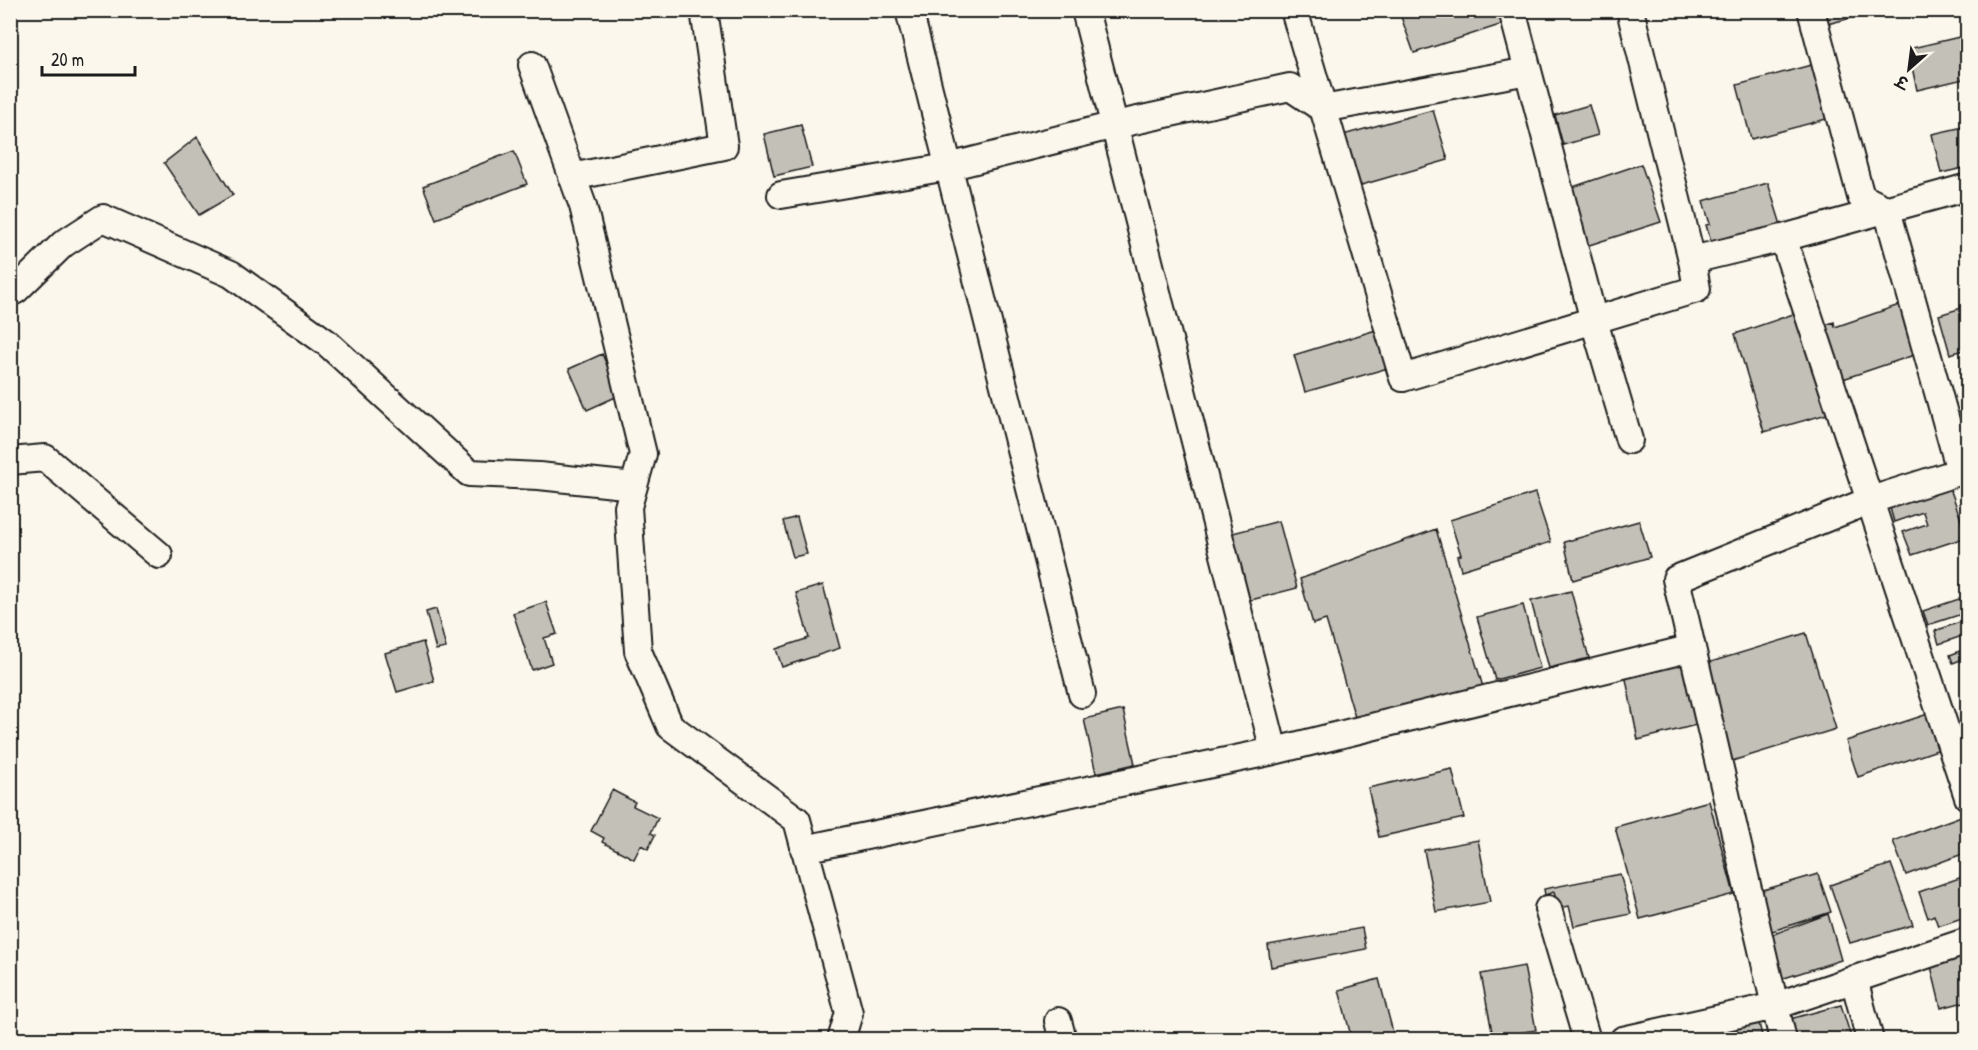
<svg xmlns="http://www.w3.org/2000/svg" width="1978" height="1050" viewBox="0 0 1978 1050" font-family="'Patrick Hand','Playpen Sans Deva',sans-serif">
  <rect width="100%" height="100%" fill="#fbf7ec"/>
  <filter id="ink" filterUnits="userSpaceOnUse"><feTurbulence type="fractalNoise" baseFrequency=".0167" numOctaves="2"/><feDisplacementMap in="SourceGraphic" scale="12" xChannelSelector="R" yChannelSelector="G"/><feConvolveMatrix kernelMatrix="1 2 1 2 8 2 1 2 1" color-interpolation-filters="sRGB"/></filter>
  <g filter="url(#ink)">
    <!-- building -->
    <path fill="#c3c0b8" stroke="#1c1c1c" stroke-width="1.5" d="M1411,10h91l4,13 -92,30 -14,-39z
      M1824,10h59l-56,14z
      M1968,35v43l-51,12 -9,-41z
      M1815,64l15,54 -79,21 -14,-54z
      M1589,105l9,30 -35,10 -8,-30z
      M1433,110l15,50 -90,26 -15,-51z
      M801,125l11,42 -38,9 -10,-42z
      M1968,126v41l-27,6 -9,-39z
      M197,137l36,58 -34,20 -35,-52z
      M514,151l13,33 -91,35 -13,-33z
      M1641,164l20,58 -75,24 -19,-57z
      M1768,183l13,42 -69,20 -6,-20 4,-1 -7,-23z
      M1908,302l18,49 -83,28 -24,-52 15,-5 1,5z
      M1968,306v43l-18,5 -11,-39z
      M1805,310l36,100 -77,22 -29,-98z
      M1376,330l12,38 -83,24 -11,-37z
      M602,354l18,41 -33,15 -18,-41z
      M1950,488l17,49 -55,18 -9,-23 24,-8 -4,-12 -29,10 -4,-14z
      M1535,493l16,49 -90,28 -4,-14 4,-1 -11,-35z
      M797,517l10,37 -14,3 -10,-36z
      M1279,521l18,67 -50,13 -18,-67z
      M1639,521l11,36 -77,23 -9,-38z
      M1436,529l47,158 -126,37 -31,-104 -13,4 -13,-45z
      M823,585l17,63 -58,19 -6,-18 33,-11 -13,-45z
      M1571,591l18,67 -40,10 -18,-67z
      M1968,596v16l-40,13 -5,-14z
      M546,602l11,32 -13,4 8,25 -20,7 -19,-57z
      M1523,605l17,63 -45,12 -18,-63z
      M436,609l10,39 -10,2 -10,-38z
      M1963,621l1,3 4,-1v11l-29,10 -4,-13z
      M1806,633l30,96 -104,32 -31,-96z
      M423,642l11,39 -37,11 -12,-39z
      M1968,648v9l-15,6 -3,-8z
      M1682,658l18,66 -62,16 -13,-66z
      M1123,710l12,54 -39,9 -12,-54z
      M1934,712l12,35 -88,30 -12,-36z
      M1452,769l12,49 -85,19 -11,-49z
      M612,790l23,12 -2,4 25,12 -7,15 4,2 -7,14 -7,-4 -7,14 -32,-17 2,-4 -13,-7z
      M1709,801l25,93 -94,25 -25,-92z
      M1964,815l4,8v29l-62,23 -13,-34z
      M1478,840l12,62 -54,10 -12,-62z
      M1891,864l22,61 -63,18 -20,-58z
      M1620,874l11,40 -57,12 -5,-20 -11,2 -4,-16 -9,3 -1,-6z
      M1818,874l13,38 -68,22 -10,-41z
      M1968,875v41l-30,10 -4,-11 -6,3 -9,-26z
      M1828,914l13,46 -63,20 -15,-42z
      M1362,928l4,21 -95,18 -3,-22z
      M1968,946v55l-27,7 -12,-50z
      M1524,966l12,64 -43,7 -12,-63z
      M1379,979l16,61h-43l-13,-50z
      M1841,1005l11,35h-56l-6,-21z
      M1759,1023l4,17h-57l-1,-3z"/>
    <g fill="none" stroke-linecap="round" stroke-linejoin="round">
      <defs>
        <path id="minor" d="M909,10l173,684
          M1085,10l189,741
          M1294,10l109,368 294,-89 -5,-29 -62,-250
          M1512,10l82,311 35,119
          M1811,10l50,187 26,13 73,261
          M532,65l51,141 60,248 -15,53 10,144 32,75 127,94 52,193 -8,27
          M572,177l152,-31 -20,-136
          M781,195l167,-28 167,-42 175,-38 33,22 205,-38
          M1783,238l185,559
          M1692,260l91,-22 185,-51
          M10,293l6,-3 47,-46 40,-26 128,56 96,69 142,130 70,3 95,10
          M10,461l35,-3 114,97
          M804,849l470,-98 418,-103
          M1548,909l39,131
          M1854,979l16,61
          M1058,1021l5,19
          M1623,1040l152,-34 193,-65
          M1783,1040l-107,-461 195,-79 97,-31"/>
      </defs>
      <!-- minor casing -->
      <use href="#minor" stroke="#1c1c1c" stroke-width="30"/>
      <!-- minor -->
      <use href="#minor" stroke="#fbf7ec" stroke-width="26"/>
    </g>
  </g>
  <!-- margin -->
  <rect width="1978" height="1050" fill="none" stroke="#fbf7ec" stroke-width="36"/>
  <rect x="18" y="18" width="1942" height="1014" fill="none" stroke="#1c1c1c" stroke-width="2" filter="url(#ink)"/>
  <!-- north arrow -->
  <g transform="translate(1909 69) rotate(208)" stroke="#fbf7ec" stroke-width="4.5" paint-order="stroke">
  <path d="M0-4.5L10 22L0 15L-10 22Z" fill="#1c1c1c"/>
  <text y="-9" font-size="16" font-weight="bold" text-anchor="middle" fill="#1c1c1c">उ</text>
  </g>
  <!-- scale -->
  <path d="M42 66v9h93v-9" fill="none" stroke="#1c1c1c" stroke-width="3"/>
  <text x="51" y="66" font-size="18" fill="#1c1c1c" stroke="#fbf7ec" stroke-width="4.5" paint-order="stroke">20 m</text>
</svg>
